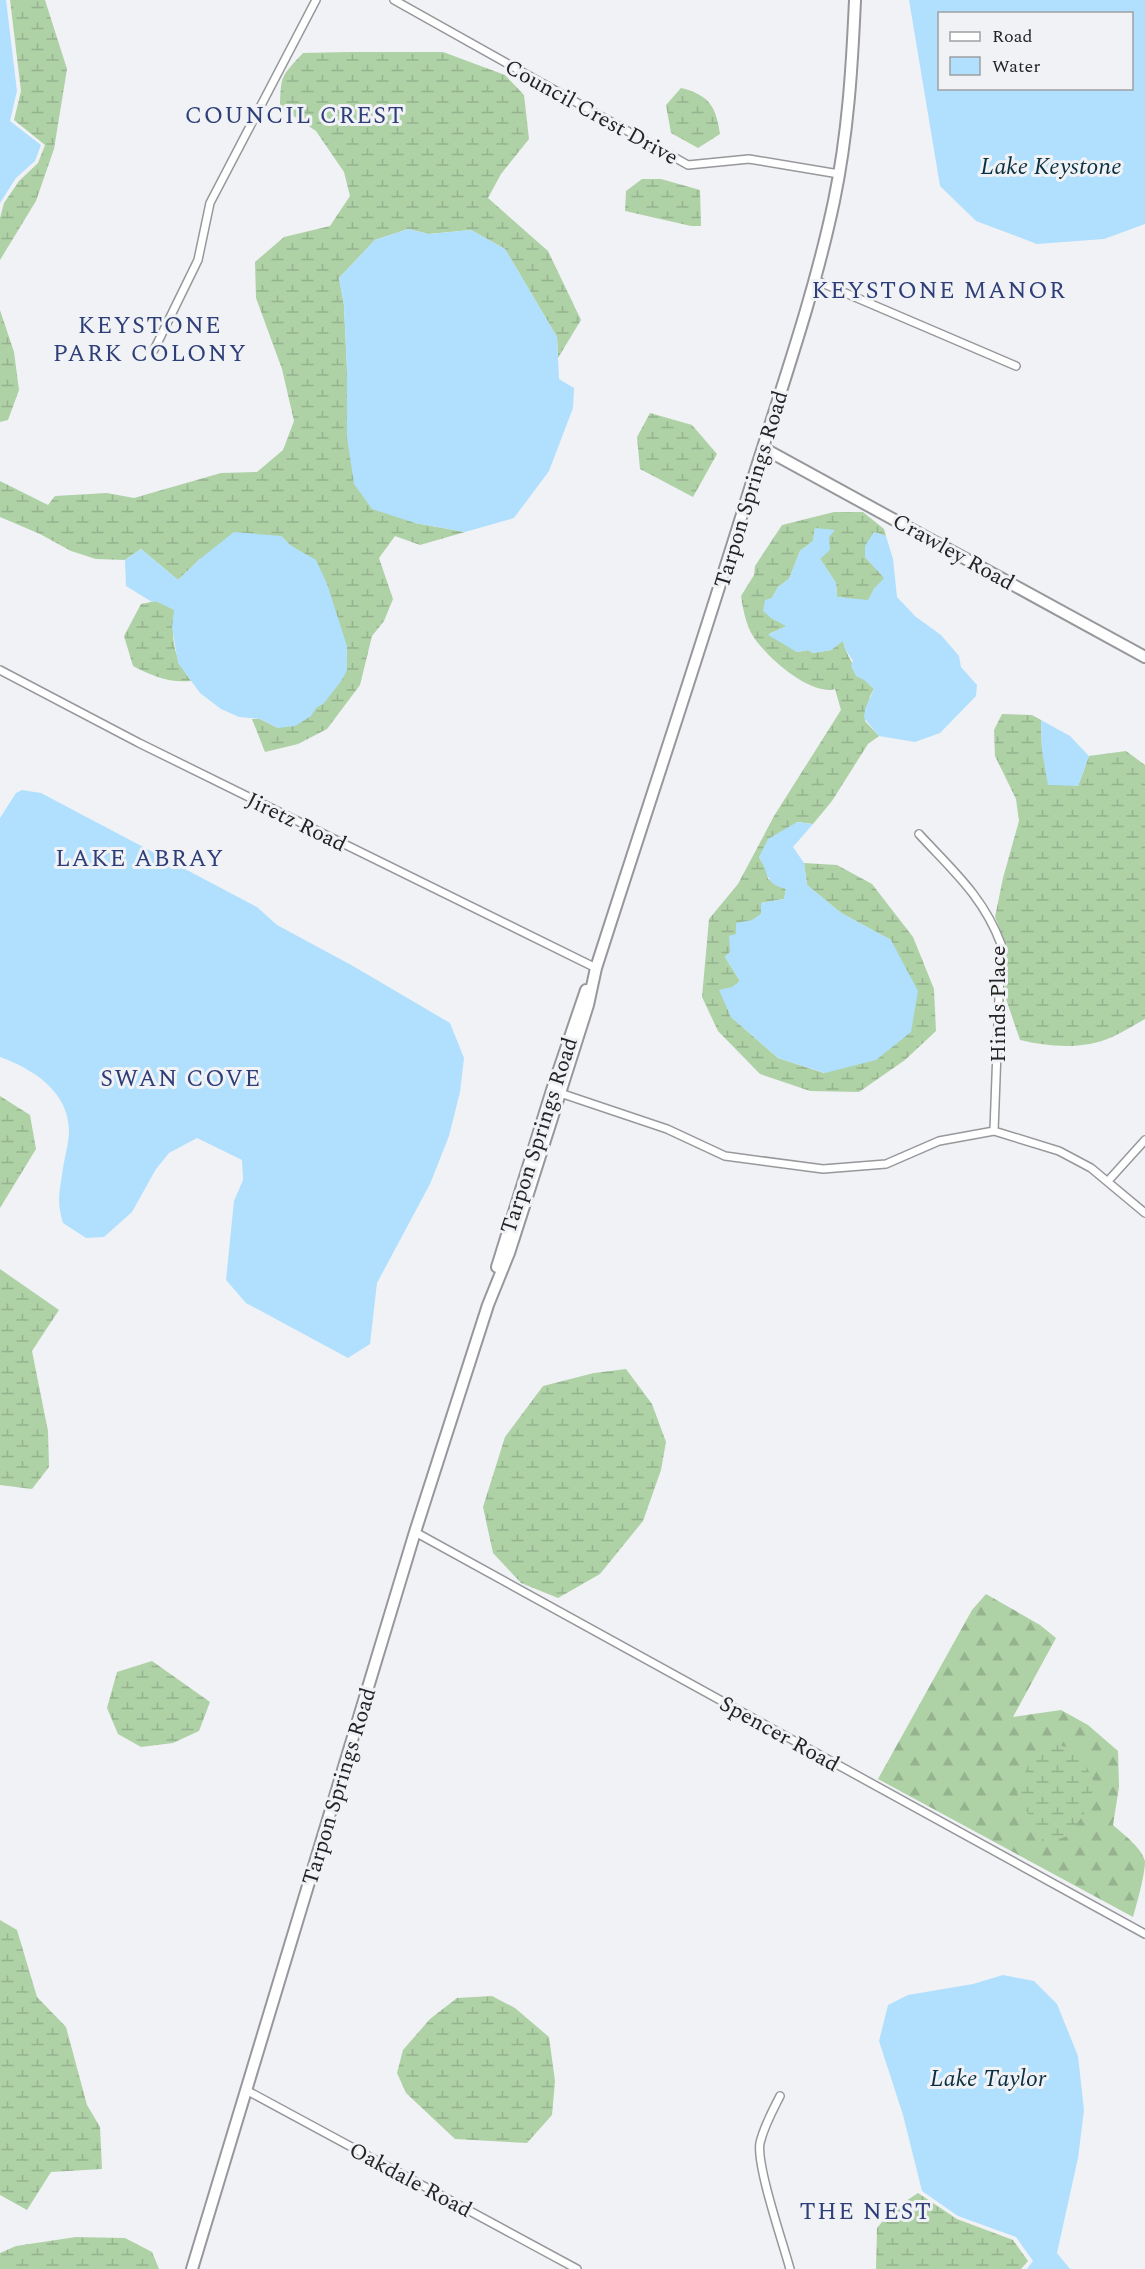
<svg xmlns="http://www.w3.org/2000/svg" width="1145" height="2269" viewBox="0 0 1145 2269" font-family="Spectral,serif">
  <defs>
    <pattern id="forest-firs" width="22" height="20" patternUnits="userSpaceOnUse" patternTransform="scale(1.5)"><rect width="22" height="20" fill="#aed1a6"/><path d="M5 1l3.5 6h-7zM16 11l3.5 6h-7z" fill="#96b38f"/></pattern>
    <pattern id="wetland-marsh" width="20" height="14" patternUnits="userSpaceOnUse" patternTransform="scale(1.5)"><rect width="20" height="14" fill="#aed1a6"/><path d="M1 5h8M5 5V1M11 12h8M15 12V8" fill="none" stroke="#96b38f"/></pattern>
  </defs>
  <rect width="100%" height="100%" fill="#f1f2f5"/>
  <!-- forest -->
  <path fill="url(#forest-firs)" d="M986,1594l54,31 16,13 -43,79 48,-7 27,15 30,26 1,36 -6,38c10,9 28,22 32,36 0,13 -8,43 -12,56l-255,-138 94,-169z"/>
  <!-- wetland -->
  <path fill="url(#wetland-marsh)" d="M10,0h35l22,69 -13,80 -18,52 -36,59v-42l4,-15 15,-22 19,-18 7,-18 -31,-25 7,-29z
    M349,52h94l62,23 19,20 5,44 -28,35 -13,24 60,53 33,69 -23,38 -1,-21 -52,-88 -34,-19 -42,4 -21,-5 -33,11 -36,38 5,27 3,65v67l68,86 50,9 -45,13 -25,-9 -16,22 14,41 -9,22 -12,15 -12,49 -33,44 -29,15 -33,8 -13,-33h8l18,9 46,-25 -9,-143 -24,-14 -10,-10 -81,23 -22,21 -37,-31 -16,11 -29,-1 -25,-8 -31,-17 -40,-17v-36l48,24 7,-9 52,-3 27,5 87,-25 36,-1 26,-22 11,-29 -12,-52 -26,-71 -1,-36 29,-25 46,-11 20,-30 -6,-24 -28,-41 -36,-24c1,-33 1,-30 23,-54z
    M681,88c28,7 35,18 39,46l-22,14 -27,-15 -5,-28z
    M642,179h19l39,11 1,36h-10l-66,-15 1,-20z
    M0,310l14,42 5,38 -11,30 -8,2z
    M650,413l42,12 25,29 -24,43 -53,-28 -3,-32z
    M834,512h29l21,17 2,7 -12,-4 -9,25 20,21 -11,11 -6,12 -31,-4 -1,-14 -16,-24 -5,-30 -2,12 -13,10 -11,28 -11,8 -6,11 -1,20 16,8 -18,8 28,18 11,-2 5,3 18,-3 12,-10c3,18 18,37 31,49l-4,7 -5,25 14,15 -11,8 -36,57 -19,23 -16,-2 -38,35 8,14 1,8 18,10 -2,10 -23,4v11l-25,20 -6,18 -5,5 15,24 -8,7 -12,2 11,27 47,41 46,15 67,-133 -50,-27 -34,-28 -3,-22 33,2 35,19 41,53 21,52 2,42 -31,29 -46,32 -49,-1 -50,-17 -42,-43 -16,-34 7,-78 29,-35 36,-68 67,-106 -6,-21c-25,7 -69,-32 -82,-53 -7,-11 -10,-27 -12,-40l13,-21 1,-9 27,-41z
    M156,601l19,9c-5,30 -1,47 16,71 -23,2 -38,-5 -58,-15l-9,-30 17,-32z
    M1002,714l30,1 9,5 1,31 36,35 11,-30 37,-5 19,14v254c-11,6 -22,13 -33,18 -29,13 -62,10 -92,3l-15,-44 1,-52 -11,-27 8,-39 16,-57 -3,-22 -21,-43 -1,-26z
    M0,1096l30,19 6,34 -36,59z
    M0,1269l59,41 -27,41 16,80 1,36 -17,22 -32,-4z
    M626,1369l26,35 14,38 -5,28 -18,51 -43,53 -42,24 -37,-15 -28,-30 -10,-46 22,-70 38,-51 51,-13z
    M152,1661l58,41 -11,29 -26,12 -32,4 -23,-13 -11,-26 10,-36z
    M1048,1744l27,4 11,17 9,20 -11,29 -16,22 -24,8 -27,-51 13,-33z
    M0,1920l17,10 20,67 29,30 21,78 13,22 2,42 -51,3 -24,38 -27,-15z
    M492,1996l23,12 34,29 6,44 -3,34 -25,28 -72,-4 -49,-46 -9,-20 6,-23 27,-31 27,-21z
    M918,2193l39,26 56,21 15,21 -7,8h-145l1,-41 14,-17z
    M76,2237l49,1 27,14 7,17h-159v-16l16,-7z"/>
  <!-- water -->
  <path fill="#b0e0fd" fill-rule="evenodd" d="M0,0h6l11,91 -7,30 31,24 -6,16 -19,17 -16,25z
    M909,0h236v224l-41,15 -67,5 -61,-23 -36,-35zM940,14h192v74h-192z
    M408,229l21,5 42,-4 34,19 52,88 2,42 15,9 -1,20 -24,63 -35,47 -49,14 -50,-9 -43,-14 -18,-25 -7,-47v-68l-3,-64 -5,-27 36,-38z
    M815,528l20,2 -6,7 1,13 -10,9 16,24 1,14 31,3 6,-11 10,-11 -19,-21v-11l9,-14 12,4 7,23 4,38 19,20 25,18 18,21 2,11 16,18 -1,11 -36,37 -25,9 -36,-6 -15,-18 1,-9 9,-20 -10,-9 -8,-4 -5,-10 2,-5 -8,-12 -2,-8 -12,9 -18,3 -5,-3 -11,2 -29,-17 18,-9 -15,-8 -8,-7 2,-11 7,-2 6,-11 11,-8 11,-28 13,-10z
    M234,532l47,4 10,10 25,14 11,24 20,62v24l-5,10 -18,23 -8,5 -5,8 -16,10 -17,2 -18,-9 -21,-2 -18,-8 -21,-16 -22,-30 -6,-36 2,-17 -18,-9 -4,1 -26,-16 -1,-26 16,-11 37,31 22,-21z
    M1041,720l29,16 19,20 -11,30 -30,-1 -6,-34z
    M22,790l19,3 216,114 20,18 76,41 97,57 14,35 -4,34 -11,44 -19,48 -53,99 -7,61 -22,14 -102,-55 -20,-23 8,-79 9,-21 -1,-20 -45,-22 -28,15 -13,16 -24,43 -28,25 -18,1 -23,-15c-7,-24 -3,-32 0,-55 2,-12 6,-26 6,-38 -1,-39 -36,-61 -69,-73v-239l16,-25z
    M797,822l16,2 -20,23 11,16 3,22 34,28 50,27 27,51 -7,41 -35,28 -51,13 -47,-15 -47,-41 -12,-27 13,-3 8,-6 -15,-24 5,-5 -1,-16 7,-2v-11l16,-3 9,-6v-11l23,-4 2,-10c-22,-6 -16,-14 -27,-32l9,-18z
    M1003,1975l31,6 23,23 21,52 6,54 -6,48 -21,95 13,16h-43l6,-8 -17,-24 -58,-21 -36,-25 -19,-76 -24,-74 9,-36 20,-10 65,-11z"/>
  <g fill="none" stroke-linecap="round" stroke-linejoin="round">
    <defs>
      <path id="street" d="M394,0l294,165 61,-6 90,15
        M815,280l201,86
        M154,350l44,-90 12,-57 106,-203
        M0,670l139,73 457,225
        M919,834c33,36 64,62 82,110l-7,187
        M557,1092l110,37 58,27 98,13 63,-5 53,-23 55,-10 65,20 32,17 54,45
        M1108,1181l37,-41
        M415,1532l730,402
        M246,2090l331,179
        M780,2096c-8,16 -16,30 -20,47 -4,22 23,100 30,126"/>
      <path id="secondary" d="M763,448l382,209
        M497,1267l55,-177 34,-100
        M192,2269l223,-737 73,-227 21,-52 17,-53 62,-195 8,-37c52,-162 106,-323 156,-486 29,-93 62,-186 82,-281 14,-67 18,-133 21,-201"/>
    </defs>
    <!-- street casing -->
    <use href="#street" stroke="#97989b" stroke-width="10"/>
    <!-- secondary casing -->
    <use href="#secondary" stroke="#97989b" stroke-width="14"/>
    <!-- street -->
    <use href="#street" stroke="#fff" stroke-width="7"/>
    <!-- secondary -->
    <use href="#secondary" stroke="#fff" stroke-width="10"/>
  </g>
  <g text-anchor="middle" stroke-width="6" stroke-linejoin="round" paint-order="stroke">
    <!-- street labels -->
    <g font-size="22" fill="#242425" stroke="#f1f2f5">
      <text transform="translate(592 111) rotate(29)" y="8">Council Crest Drive</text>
      <text transform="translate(750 489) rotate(-73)" y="8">Tarpon Springs Road</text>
      <text transform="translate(954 551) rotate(29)" y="8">Crawley Road</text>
      <text transform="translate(297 821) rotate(26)" y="8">Jiretz Road</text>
      <text transform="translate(997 1004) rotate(-90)" y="8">Hinds Place</text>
      <text transform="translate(538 1135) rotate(-72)" y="8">Tarpon Springs Road</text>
      <text transform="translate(780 1733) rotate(29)" y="8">Spencer Road</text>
      <text transform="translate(338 1786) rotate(-73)" y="8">Tarpon Springs Road</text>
      <text transform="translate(411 2179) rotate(28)" y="8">Oakdale Road</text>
    </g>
    <!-- neighbourhood labels -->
    <g font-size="24" letter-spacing="1.5" fill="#2e3e78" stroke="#f1f2f5">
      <text x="295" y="123">COUNCIL CREST</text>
      <text x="939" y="298">KEYSTONE MANOR</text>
      <text x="150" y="333">KEYSTONE<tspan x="150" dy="28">PARK COLONY</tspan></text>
      <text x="140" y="866">LAKE ABRAY</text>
      <text x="181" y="1086">SWAN COVE</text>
      <text x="866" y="2219">THE NEST</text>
    </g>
    <!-- water labels -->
    <g font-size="24" font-style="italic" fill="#093043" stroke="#f1f2f5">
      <text x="1051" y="174">Lake Keystone</text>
      <text x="988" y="2086">Lake Taylor</text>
    </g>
  </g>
  <!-- legend -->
  <rect x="938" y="12" width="195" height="78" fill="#f1f2f5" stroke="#9fa0a2" stroke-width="1.5"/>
  <rect x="950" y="32" width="30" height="9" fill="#ffffff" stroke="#9fa0a2" stroke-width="1.5"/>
  <text x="992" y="42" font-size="18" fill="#242425">Road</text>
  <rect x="950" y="57" width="30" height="18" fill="#b0e0fd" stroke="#9fa0a2" stroke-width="1.5"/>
  <text x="992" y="72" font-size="18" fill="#242425">Water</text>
</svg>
